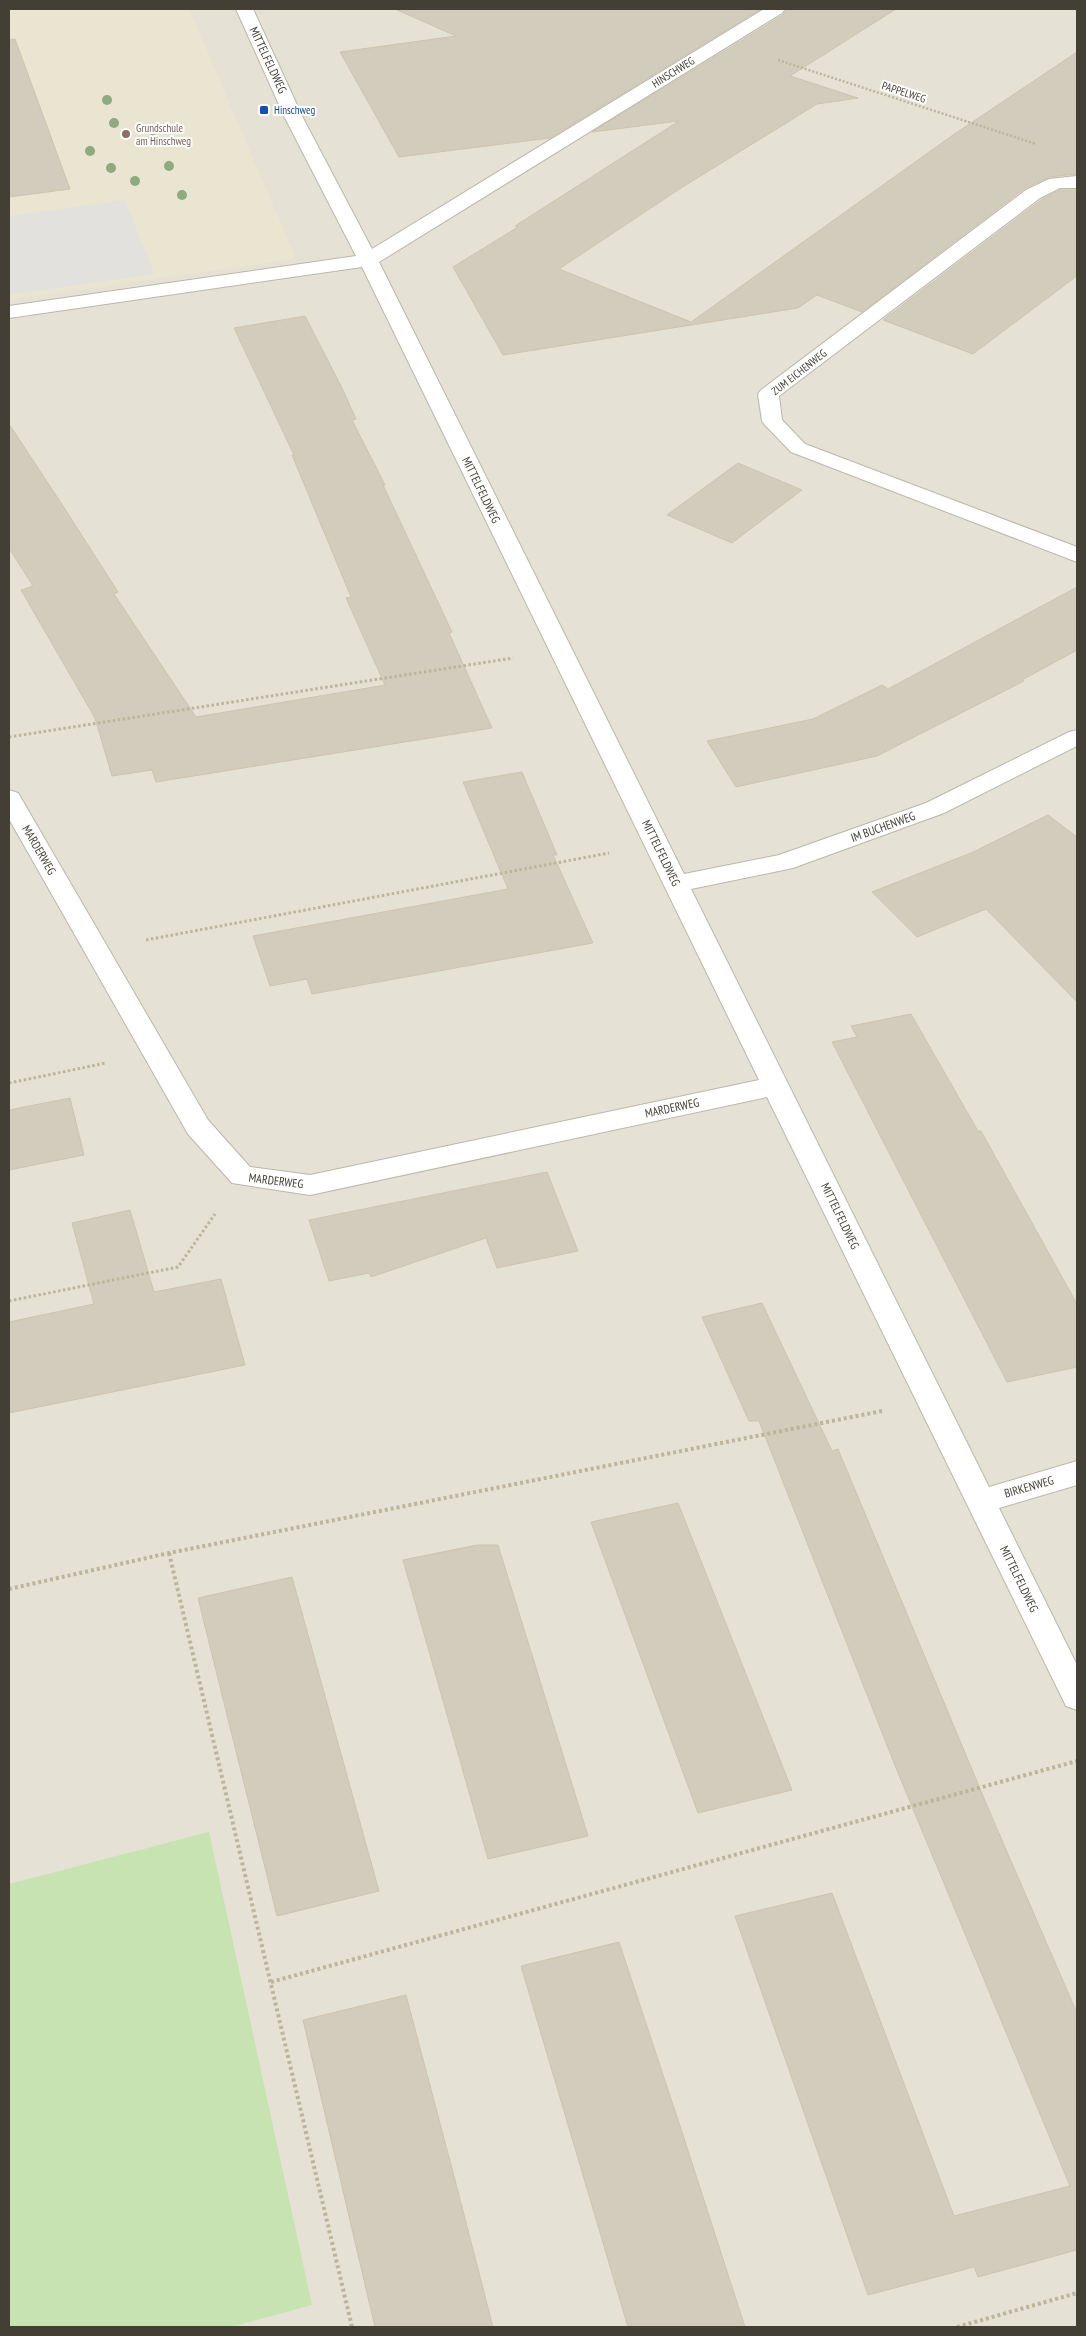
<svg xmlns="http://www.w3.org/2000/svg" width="1086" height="2336" viewBox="0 0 1086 2336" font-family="'PT Sans Narrow',sans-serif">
  <rect width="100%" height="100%" fill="#f1efe5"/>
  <!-- residential -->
  <path fill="#e5e1d4" d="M9,9h1068v2318h-1068z"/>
  <!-- education -->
  <path fill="#e9e5d0" d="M9,9h180l107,250 -287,41z"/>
  <!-- green -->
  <path fill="#c6e3b1" d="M209,1832l103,473 -81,22h-222v-443z"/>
  <!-- parking -->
  <path fill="#e2e1dd" d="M125,200l29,74 -145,21v-79z"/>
  <!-- building -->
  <path fill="#d2ccbc" stroke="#ccc4af" d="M395,9h366l-211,129 -151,19 -59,-105 116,-16z
    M787,9h109l-106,67 68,22 -41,6 -136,84 -122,81 132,53 262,-187 124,-83v122l-28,3 -24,11 -163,124 -45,-17 -19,13 -295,47 -50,-88 65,-40 -3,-1 164,-105 -87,11 191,-117z
    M15,39l55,150 -61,8v-157z
    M1060,190h17v86l-104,78 -90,-34 158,-120z
    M305,316l37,72 14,31 -4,1 33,65h-2l69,147 -3,1 43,95 -336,54 -4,-12 -40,6 -17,-58 -74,-128 12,-4 -24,-38v-124l56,85 53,83 -4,2 82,123 189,-32 -39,-87 5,-1 -59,-142h2l-60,-127z
    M738,463l64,27 -70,53 -65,-28z
    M1077,587v63l-55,30 2,1 -147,75 -141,31 -29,-46 106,-22 69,-34 6,4z
    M522,772l35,83h-4l40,88 -281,51 -5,-15 -37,7 -17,-50 255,-47 -45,-107z
    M1048,815l29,22v165l-91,-93 -69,28 -45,-45 99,-39z
    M911,1014l67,117h3l96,173v63l-70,15 -175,-340 25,-5 -6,-11z
    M70,1098l14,57 -75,15v-60z
    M547,1172l31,79 -81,17 -11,-30 -115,39 -2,-4 -40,8 -20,-61z
    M130,1210l24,82 67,-13 24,86 -236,48v-91l85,-18 -22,-81z
    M762,1303l70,148 6,-2 153,366 86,198v237l-99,27 -4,-10 -106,28 -133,-379 97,-23 122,323 116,-30 -174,-418 -137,-347h-10l-47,-104z
    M678,1503l114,287 -94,23 -107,-291z
    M477,1545h21l90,291 -100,23 -85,-299z
    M292,1577l87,314 -102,25 -79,-318z
    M619,1942l62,187 64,198h-117l-107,-361z
    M406,1995l49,185 38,147h-118l-72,-307z"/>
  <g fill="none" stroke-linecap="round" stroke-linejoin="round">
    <defs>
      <path id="minor" d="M236,9h17l50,109 69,131 392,-240h21l-3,4 -403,249 305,612 95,-19 147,-52 143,-71 8,-2v16l-133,67 -151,55 -102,21 298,598 88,-26v24l-78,23 78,157v45l-11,-4 -299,-609 -457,98 -78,-12 -44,-49 -179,-315v-29l9,3 3,5 187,322 42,47 60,8 449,-95 -397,-813 -353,51v-12l347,-50 -71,-138z
        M1077,176v12h-17l-20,10 -261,198 3,24 23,24 272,103v15l-286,-110 -26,-27 -3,-4 -4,-27 3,-4 265,-200 23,-11z"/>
    </defs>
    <!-- minor casing -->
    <use href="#minor" stroke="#bcb7a9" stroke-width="2"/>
    <!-- path-far2 -->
    <path stroke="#bcb59b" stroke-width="2.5" stroke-dasharray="2 2" stroke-linecap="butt" d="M778,60l258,84"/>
    <!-- path-far1 -->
    <path stroke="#bcb59b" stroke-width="3" stroke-dasharray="2.5 2.5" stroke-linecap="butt" d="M9,737l504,-79
      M146,940l463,-87
      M9,1083l97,-20
      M9,1301l169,-34 37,-53"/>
    <!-- path -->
    <path stroke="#bcb59b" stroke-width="4" stroke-dasharray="3 3" stroke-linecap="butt" d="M169,1553l183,774
      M9,1589l160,-36 713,-142
      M271,1982l806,-221
      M957,2327l120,-34"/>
    <!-- minor -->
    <use href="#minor" fill="#fff" fill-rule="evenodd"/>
  </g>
  <!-- trees -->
  <g fill="#8fa980">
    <circle cx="107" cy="100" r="5"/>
    <circle cx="114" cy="123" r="5"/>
    <circle cx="153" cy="139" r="5"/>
    <circle cx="90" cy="151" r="5"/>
    <circle cx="169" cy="166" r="5"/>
    <circle cx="111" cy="168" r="5"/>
    <circle cx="135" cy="181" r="5"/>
    <circle cx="182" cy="195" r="5"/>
  </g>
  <!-- markers -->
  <rect fill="#1a4fb4" stroke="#fff" stroke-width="2" x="259" y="105" width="10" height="10" rx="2.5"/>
  <circle fill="#8d6e63" stroke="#fff" stroke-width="2" cx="126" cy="134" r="5"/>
  <g text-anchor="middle" stroke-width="4" stroke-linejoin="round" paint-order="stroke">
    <!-- far-street labels -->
    <g font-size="11" fill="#433f35" stroke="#fff">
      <text transform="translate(673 72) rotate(-32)" y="4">HINSCHWEG</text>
      <text transform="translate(904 92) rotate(18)" y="4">PAPPELWEG</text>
      <text transform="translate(799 372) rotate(-38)" y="4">ZUM EICHENWEG</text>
    </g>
    <!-- far-transit labels -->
    <g font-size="11" fill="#164399" stroke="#fff" text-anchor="start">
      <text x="274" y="114">Hinschweg</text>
    </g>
    <!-- far-education labels -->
    <g font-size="11" fill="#785e54" stroke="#fff" text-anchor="start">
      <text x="136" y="132">Grundschule<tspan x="136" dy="13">am Hinschweg</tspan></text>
    </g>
    <!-- street labels -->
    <g font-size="12" fill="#433f35" stroke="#fff">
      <text transform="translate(268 60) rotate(65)" y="4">MITTELFELDWEG</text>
      <text transform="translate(481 490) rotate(64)" y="4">MITTELFELDWEG</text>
      <text transform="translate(883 827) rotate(-20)" y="4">IM BUCHENWEG</text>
      <text transform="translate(39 850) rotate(60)" y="4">MARDERWEG</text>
      <text transform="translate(661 853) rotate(64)" y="4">MITTELFELDWEG</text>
      <text transform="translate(672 1108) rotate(-12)" y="4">MARDERWEG</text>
      <text transform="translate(276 1181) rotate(7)" y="4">MARDERWEG</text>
      <text transform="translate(840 1216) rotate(64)" y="4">MITTELFELDWEG</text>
      <text transform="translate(1029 1487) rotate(-16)" y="4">BIRKENWEG</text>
      <text transform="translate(1019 1579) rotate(64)" y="4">MITTELFELDWEG</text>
    </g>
  </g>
  <!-- border -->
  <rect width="1086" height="2336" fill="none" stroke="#433f35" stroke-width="20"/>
</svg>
